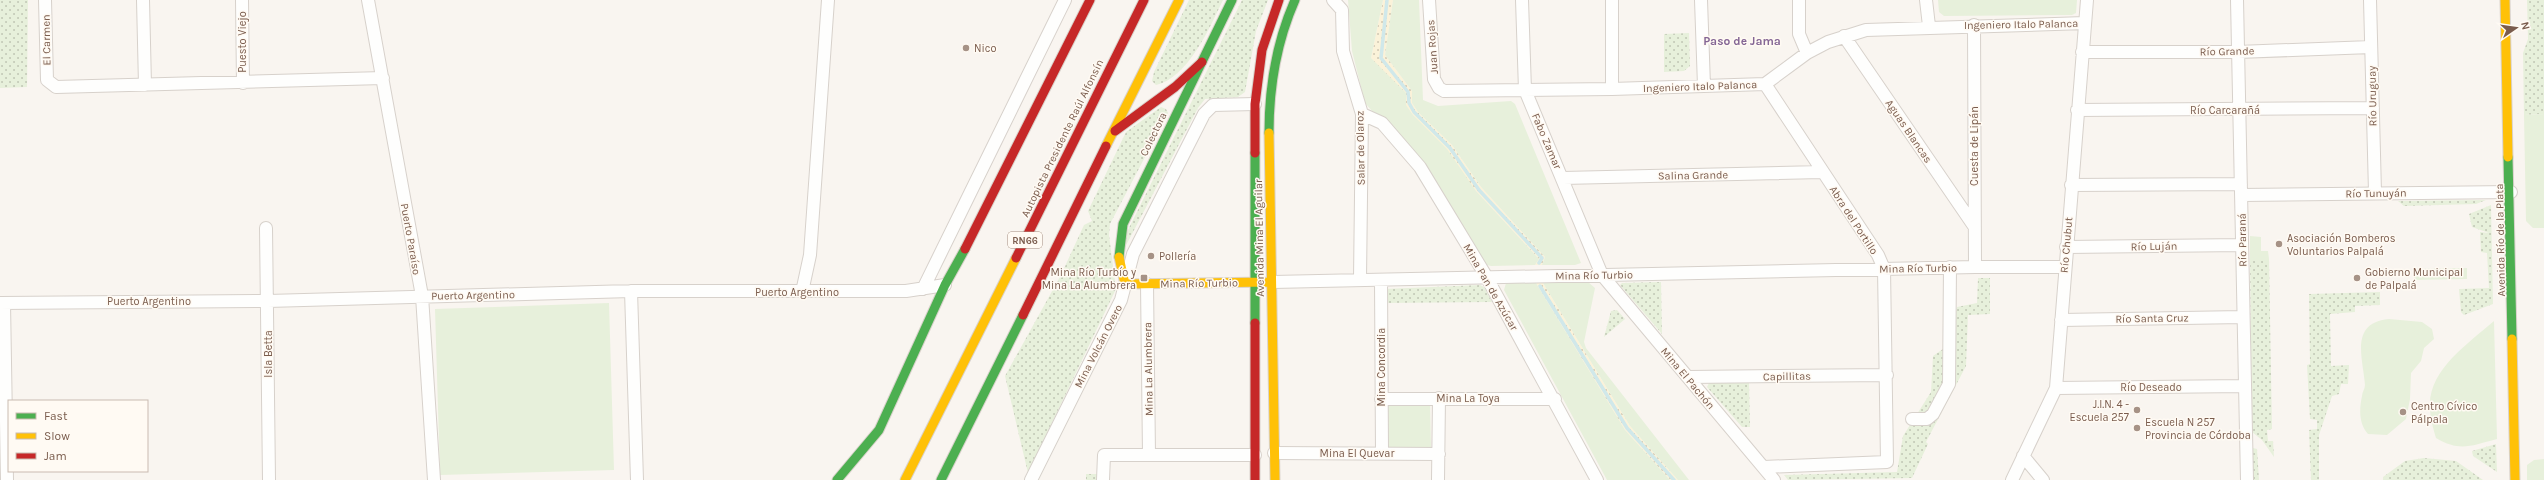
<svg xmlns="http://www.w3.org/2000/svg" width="2544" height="480" viewBox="0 0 2544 480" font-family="Karla,sans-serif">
  <defs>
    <pattern id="grass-dots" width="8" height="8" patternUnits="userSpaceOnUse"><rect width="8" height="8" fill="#e7f0db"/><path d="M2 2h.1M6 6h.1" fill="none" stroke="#c0c6b4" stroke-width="1.8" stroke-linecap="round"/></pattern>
    <pattern id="sand-dots" width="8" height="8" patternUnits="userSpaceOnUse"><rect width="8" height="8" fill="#fbf2d9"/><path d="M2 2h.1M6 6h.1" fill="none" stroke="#d0c7b2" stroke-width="1.8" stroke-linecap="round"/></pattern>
  </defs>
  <rect width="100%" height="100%" fill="#f9f5f0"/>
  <!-- grass -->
  <path fill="url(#grass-dots)" d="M0,0h28l-1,87 -27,1z
    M1189,0h34c-13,27 -35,78 -67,85l-4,-4 2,-9z
    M1242,0h26l-12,31 -11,61 -7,5 -33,2 -7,9 -76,145 1,-13z
    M2527,0h17v114l-20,1 -1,-62 5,-14z
    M1689,33l1,33 -6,5 -20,1v-38z
    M1161,107l5,2 2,4 -58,111 -1,11 7,54 -88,184 -23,-97 56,-101 23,-50 8,-4 -4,-10 38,-79z
    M2486,200l-10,4 -72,2 -6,-5z
    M2491,205l2,99 -29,11 -3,-3 -2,-23 30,-1 -2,-35 -6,-1 -1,-20 9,1 -17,-6 -3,-13z
    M2250,259h19l3,170 -5,1 1,11h5l1,16 -12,-17 -10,-8z
    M1978,278h12v36l-22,1 -2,51 -40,76 2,2 -16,34 -124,2 -4,-5 113,-3 6,-36 28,-44 2,-36 17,-12 7,-37 20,-4z
    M1661,282l1,52 -42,-49 2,-2z
    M1480,285l4,2 8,15 -107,1v-14z
    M2380,292v13l-25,1v6l-25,2 1,52 18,-1 -1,19h-7l-2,10 -7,2 -13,39v45h-8l-2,-50 8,-1v-9l-7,-1 -3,-54 3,-1 -1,-70z
    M1617,310l8,9 -21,18 7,-26z
    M1749,382l1,45h-8l-35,-40 2,-4z
    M2496,444l1,28 -24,-16 -1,-5z
    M2253,448l4,1 2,31h-6z
    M2424,458l32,3 27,19h-100v-3l22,-16z
    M1086,474h13v6h-13z"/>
  <!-- sand -->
  <path fill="url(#sand-dots)" d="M1383,0h10l-8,55 27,36v12l6,9 34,33 29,42 64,70 -3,8h-7l4,-6 -63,-68 -63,-76 -42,-57z
    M1536,283h7l87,143 48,54h-8l-45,-50z"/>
  <!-- green -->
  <path fill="#e7f0db" d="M1348,0h35l-12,58 35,35v12l7,10 34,34 29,42 63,68 -4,6 -44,1 -8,-2 -55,-90 -63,-71 -13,-52z
    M1393,0h26l4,100 15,6 73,-5 4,3 66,159 -6,2h-33l3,-8 -64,-70 -29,-42 -34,-33 -6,-9v-12l-27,-36z
    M1938,0h139l-1,13 -4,2 -128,1 -5,-4z
    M2544,114v114h-11l-7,-7 -2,-106z
    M2250,236l11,1v14h7l1,8h-19z
    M2467,268v11l-53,1v-11z
    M1588,282l7,6 -11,54 2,6 103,132h-11l-48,-54 -87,-143z
    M1506,283h30l89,147 45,50h-63l-103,-190z
    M609,303l5,167 -174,5 -5,-166z
    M2389,319l33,3 10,7 2,10 -10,9 -3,13 -10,12 -1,26 -4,20 -19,16 -19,-1c-9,-10 -9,-24 -6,-38 0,-4 3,-7 3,-11 -2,-27 -16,-62 24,-66z
    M2494,321l3,118c-27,7 -37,13 -61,-1 -3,-10 -6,-21 -6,-31 -2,-37 39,-64 64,-86z
    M1384,401l46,1 1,46h-46z
    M2544,459v21h-17v-15l7,-5z"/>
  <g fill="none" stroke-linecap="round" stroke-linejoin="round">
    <!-- stream -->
    <path stroke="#d0e8ea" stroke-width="3.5" d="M1387,0l-6,58 27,34 1,11 5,9 36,36 29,42 63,68 -3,5
      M1540,286l87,142 47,52"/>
    <defs>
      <path id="street" d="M45,0l2,80 9,7 327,-9
        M143,0l2,85
        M242,0l1,83
        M368,0l54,296 12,184
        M1333,0l9,10 1,41 19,63 -2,165
        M1429,0l5,79 5,9 5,3 168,-2 153,-5 42,-31 21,-11 38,-12 219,-7
        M1522,0l3,90 77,185 172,205
        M1612,0v89
        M1701,0l3,86
        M1799,0v34l8,19
        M1926,0l3,26
        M2237,0l10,480
        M2370,0l5,192
        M1974,25l1,242
        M1844,36l130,190
        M2082,52h156l133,-5
        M2077,110l296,-2
        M1362,114l20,9 38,44 66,109 111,204
        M1563,178l259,-6
        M2071,185l170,-1
        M2241,195l270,-3
        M266,228l3,252
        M2066,247l176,-2
        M1381,280l1,173
        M1273,282l702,-15h89
        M1147,284l2,171
        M923,289l142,-289
        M631,291l6,189
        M802,292l8,-37 18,-255
        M0,303l268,-2 363,-10h275l39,-6
        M4,303l3,177
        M2061,320l182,-3
        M1688,377l199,-2
        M2056,388l189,-2
        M1381,399h174
        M1912,419h15l6,-5 16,-30 1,-117
        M1274,453l165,1
        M2023,456l20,24
        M1764,467l123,-5 -3,-193 -6,-14 -113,-171
        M1031,480l90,-180 12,-46 71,-140 9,-9 42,-1
        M1103,480l1,-25h151
        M1438,480l1,-82
        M2012,480l44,-92 31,-388"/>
      <path id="fast" d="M1269,133c0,-46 7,-90 26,-133
        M1255,153v170
        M2508,157l4,182
        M1119,257l4,-33 109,-224
        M837,480l42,-50 66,-145 20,-36
        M941,480l82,-165"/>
      <path id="slow" d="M2505,0l3,157
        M1269,133l6,347
        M1106,146l73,-146
        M1119,257l6,27 144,-2
        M2512,339l3,141
        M905,480l111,-222"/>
      <path id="jam" d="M1115,131l60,-44 27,-25
        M1255,153v-49l7,-54 17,-50
        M965,249l125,-249
        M1016,258l128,-258
        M1023,315l83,-169
        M1255,323v157"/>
    </defs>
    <!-- street casing -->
    <use href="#street" stroke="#d7d1cb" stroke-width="14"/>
    <!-- fast casing -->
    <use href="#fast" stroke="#d9d2cb" stroke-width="11"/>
    <!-- slow casing -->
    <use href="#slow" stroke="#d9d2cb" stroke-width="11"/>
    <!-- jam casing -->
    <use href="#jam" stroke="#d9d2cb" stroke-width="11"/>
    <!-- street -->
    <use href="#street" stroke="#fefefd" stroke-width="12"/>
    <!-- fast -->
    <use href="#fast" stroke="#4caf50" stroke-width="9"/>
    <!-- slow -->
    <use href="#slow" stroke="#ffc107" stroke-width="9"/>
    <!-- jam -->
    <use href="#jam" stroke="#c62828" stroke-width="9"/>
  </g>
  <!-- markers -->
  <g fill="#a69286" stroke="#fffaf3" stroke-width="1.5">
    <circle cx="966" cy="48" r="4"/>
    <circle cx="2279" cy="244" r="4"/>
    <circle cx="1151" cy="256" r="4"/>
    <rect x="1140" y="274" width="8" height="8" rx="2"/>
    <circle cx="2357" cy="278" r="4"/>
    <circle cx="2137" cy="410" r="4"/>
    <circle cx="2403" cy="412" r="4"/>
    <circle cx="2137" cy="428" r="4"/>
  </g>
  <g text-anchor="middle" stroke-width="3" stroke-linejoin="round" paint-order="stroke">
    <!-- shield labels -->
    <rect fill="#fffaf3" stroke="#a28b7f" stroke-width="1" x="1008" y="232" width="34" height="16" rx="3"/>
    <g font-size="10" font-weight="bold" fill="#7a5c4d">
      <text x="1025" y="244">RN66</text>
    </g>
    <!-- street labels -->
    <g font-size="11" fill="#7a5c4d" stroke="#fffaf3">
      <text transform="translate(2021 24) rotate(-1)" y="4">Ingeniero Italo Palanca</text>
      <text transform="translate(46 40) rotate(-91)" y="4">El Carmen</text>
      <text transform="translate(242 42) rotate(-90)" y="4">Puesto Viejo</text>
      <text transform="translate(1432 47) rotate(-94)" y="4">Juan Rojas</text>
      <text transform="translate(2227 51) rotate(-1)" y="4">Río Grande</text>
      <text transform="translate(1700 86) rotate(-2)" y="4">Ingeniero Italo Palanca</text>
      <text transform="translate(2372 96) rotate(-91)" y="4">Río Uruguay</text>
      <text x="2225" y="114">Río Carcarañá</text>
      <text transform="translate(1909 131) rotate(56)" y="4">Aguas Blancas</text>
      <text transform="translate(1153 134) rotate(-64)" y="4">Colectora</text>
      <text transform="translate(1062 138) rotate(-64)" y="4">Autopista Presidente Raúl Alfonsín</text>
      <text transform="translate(1547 141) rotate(67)" y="4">Fabo Zamar</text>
      <text transform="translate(1974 146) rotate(-90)" y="4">Cuesta de Lipán</text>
      <text transform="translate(1360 148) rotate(-91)" y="4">Salar de Olaroz</text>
      <text transform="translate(1693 175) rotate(-1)" y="4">Salina Grande</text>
      <text transform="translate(2376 193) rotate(-1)" y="4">Río Tunuyán</text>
      <text transform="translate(1854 220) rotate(57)" y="4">Abra del Portillo</text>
      <text transform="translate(1259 238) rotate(-91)" y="4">Avenida Mina El Aguilar</text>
      <text transform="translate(411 239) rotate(80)" y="4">Puerto Paraíso</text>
      <text transform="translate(2242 240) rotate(-91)" y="4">Río Paraná</text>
      <text transform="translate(2500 240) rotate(-91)" y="4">Avenida Río de la Plata</text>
      <text transform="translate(2066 245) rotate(-85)" y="4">Río Chubut</text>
      <text transform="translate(2154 246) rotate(-1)" y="4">Río Luján</text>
      <text transform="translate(1918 268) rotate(-1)" y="4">Mina Río Turbio</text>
      <text transform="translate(1594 275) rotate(-1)" y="4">Mina Río Turbio</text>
      <text transform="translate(1199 283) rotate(-1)" y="4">Mina Río Turbio</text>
      <text transform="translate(1491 287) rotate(60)" y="4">Mina Pan de Azúcar</text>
      <text x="797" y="296">Puerto Argentino</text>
      <text transform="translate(473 295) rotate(-1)" y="4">Puerto Argentino</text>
      <text x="149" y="305">Puerto Argentino</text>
      <text transform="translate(2152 318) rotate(-1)" y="4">Río Santa Cruz</text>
      <text transform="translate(1098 346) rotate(-63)" y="4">Mina Volcán Overo</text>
      <text transform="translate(268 354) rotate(-90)" y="4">Isla Betta</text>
      <text transform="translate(1381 367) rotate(-90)" y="4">Mina Concordia</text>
      <text transform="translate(1148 369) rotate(-91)" y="4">Mina La Alumbrera</text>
      <text transform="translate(1787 376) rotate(-1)" y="4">Capillitas</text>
      <text transform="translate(1688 378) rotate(50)" y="4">Mina El Pachón</text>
      <text x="2151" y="391">Río Deseado</text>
      <text x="1468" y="402">Mina La Toya</text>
      <text x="1357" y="457">Mina El Quevar</text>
    </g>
    <!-- poi labels -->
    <g font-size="11" fill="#7a5c4d" stroke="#fffaf3" text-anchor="start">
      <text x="974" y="52">Nico</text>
      <text x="2287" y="242">Asociación Bomberos<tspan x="2287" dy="13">Voluntarios Palpalá</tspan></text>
      <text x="1159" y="260">Pollería</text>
      <text x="1136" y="276" text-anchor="end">Mina Río Turbío y<tspan x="1136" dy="13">Mina La Alumbrera</tspan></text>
      <text x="2365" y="276">Gobierno Municipal<tspan x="2365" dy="13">de Palpalá</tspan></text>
      <text x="2129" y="408" text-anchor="end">J.I.N. 4 -<tspan x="2129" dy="13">Escuela 257</tspan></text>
      <text x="2411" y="410">Centro Cívico<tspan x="2411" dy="13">Pálpala</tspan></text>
      <text x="2145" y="426">Escuela N 257<tspan x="2145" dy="13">Provincia de Córdoba</tspan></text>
    </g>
    <!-- neighbourhood labels -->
    <g font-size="12" font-weight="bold" fill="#846695" stroke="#fffaf3">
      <text x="1742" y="45">Paso de Jama</text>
    </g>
  </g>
  <!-- legend -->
  <rect x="8" y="400" width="140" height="72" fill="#fffaf3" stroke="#cabbb1"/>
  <rect x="16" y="413" width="20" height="6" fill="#4caf50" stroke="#cabbb1"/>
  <text x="44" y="420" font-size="12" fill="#7a5c4d">Fast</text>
  <rect x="16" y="433" width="20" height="6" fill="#ffc107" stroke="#cabbb1"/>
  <text x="44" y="440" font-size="12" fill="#7a5c4d">Slow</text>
  <rect x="16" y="453" width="20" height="6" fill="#c62828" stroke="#cabbb1"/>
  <text x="44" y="460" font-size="12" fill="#7a5c4d">Jam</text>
  <!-- north arrow -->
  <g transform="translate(2516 28) rotate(77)" stroke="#fffaf3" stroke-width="3" paint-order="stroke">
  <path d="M0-3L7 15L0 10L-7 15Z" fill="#7a5c4d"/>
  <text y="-6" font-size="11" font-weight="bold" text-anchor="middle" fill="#7a5c4d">N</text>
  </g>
</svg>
